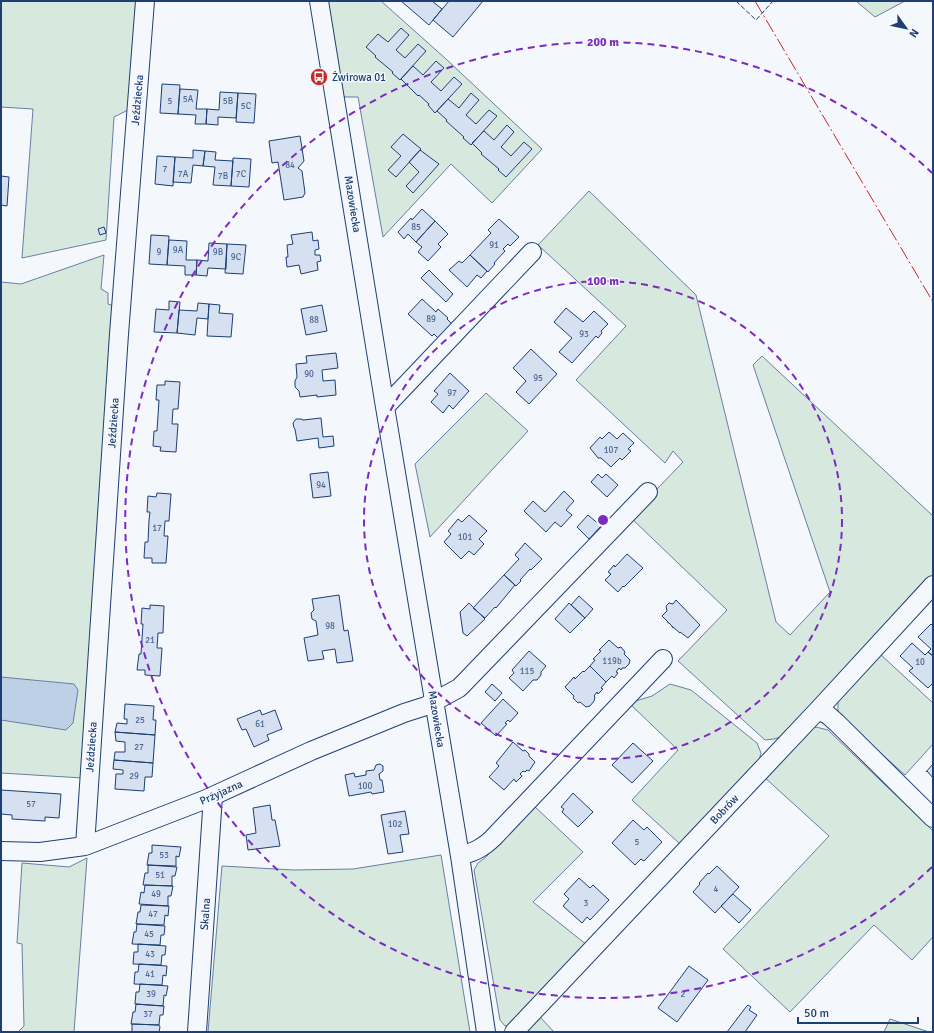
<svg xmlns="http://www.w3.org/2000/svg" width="934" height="1033" viewBox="0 0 934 1033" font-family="Signika,sans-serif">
  <rect width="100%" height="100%" fill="#f4f7fb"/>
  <!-- green -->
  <path fill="#d7e8df" stroke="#687fa3" d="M1,1h135l-8,109 -14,7 -8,123 -84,18 11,-149 -32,-2z
    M328,1h53l65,58 96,90 -50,54 -41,-39 -68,73 -25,-140h-13l-4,-4z
    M856,1h49l-30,16z
    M589,191l107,104 80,327 14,13 40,-43 -77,-227 9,-9 171,160v63l-146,156 -13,4 -9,1 -87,-79 49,-51 -97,-93 53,-55 -10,-11 -8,12 -89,-83 50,-54 -88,-81z
    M104,255l-3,34 7,4v11l6,2 -31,472 -82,-5v-491l20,2z
    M486,393l42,38 -98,106 -15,-73z
    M880,654l53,49v41l-28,31 -67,-60v-15z
    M670,684l21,6 66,53 4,10 -3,11 -78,80 -48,-44 46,-50 -49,-47 23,-7z
    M816,727l12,3 105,101v106l-21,23 -38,-35 -84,87 -67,-63 106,-113 -66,-60 44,-46z
    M533,805l50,47 -50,50 54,43 -75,79 -7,2 -5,-6 -26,-150 4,-7 8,-6z
    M441,855l29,177h-262l14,-166 72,4 59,-1z
    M87,858l-13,174h-56l6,-6 -2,-82 -5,-1 5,-80 47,4z
    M539,1016l15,16h-30z
    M890,1019l39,13h-45z"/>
  <!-- water -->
  <path fill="#bed0e5" stroke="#687fa3" d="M1,677l73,7 4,6 -5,33 -7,7 -65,-10z"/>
  <!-- building -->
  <path fill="#d5e0f0" stroke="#1d3f73" d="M401,1h31l10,8 -13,16z
    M449,1h34l-30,36 -20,-17z
    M401,28l8,7 -13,15 9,8 13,-14 8,7 -26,29 -8,-7 1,-1 -18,-15 1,-1 -10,-9 12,-13 10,8z
    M436,61l8,7 -13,14 10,9 13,-14 8,7 -27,29 -7,-8 1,-1 -10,-9 -1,1 -17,-17 12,-13 10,9z
    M162,84l18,1 -2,29 -18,-1z
    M180,89l18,1 -2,19h11l-1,15h-11l1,-9 -18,-1z
    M220,92l18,1 -2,25 -18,-1v8l-12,-1 1,-15 12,1z
    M238,93l18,1 -2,29 -18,-1z
    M471,93l8,7 -13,15 10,9 13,-14 8,6 -26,29 -8,-7 1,-1 -18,-16 1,-1 -10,-9 11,-12 11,9z
    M507,125l7,7 -13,15 10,9 13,-14 8,7 -26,28 -8,-7 1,-1 -18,-15 1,-1 -10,-10 12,-12 10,9z
    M403,134l18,15 -25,28 -8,-7 13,-14 -10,-9z
    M300,136l4,25 -6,7 4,3 3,22 -2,4 -19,3 -6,-38 -6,1 -3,-22z
    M193,150l12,1 -2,15 -10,-1 -2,18 -18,-1 2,-25 18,1z
    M420,150l19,14 -26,29 -7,-7 13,-14 -10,-10z
    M205,151l11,1 -1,8 18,1 -2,25 -18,-1 2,-18 -12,-1z
    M157,156l18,1 -2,29 -18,-2z
    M233,158l18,1 -2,28 -18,-1z
    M1,176l8,1 -2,29 -6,-1z
    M422,209l13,12 -19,21 -8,-8 -4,5 -6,-7 13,-14 1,2z
    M499,219l20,18 -9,9 -2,-2 -5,5 2,2 -11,12 1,1 -7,8 -18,-17 21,-22 -3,-3z
    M435,221l13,13 -10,10 3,3 -13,14 -10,-9 4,-5 -6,-5z
    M104,227l2,6 -6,2 -2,-6z
    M312,232l1,9 5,-1 1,9 -4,1v5h5l1,6 -4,1 1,8 -17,4 -2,-9 -12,2 -1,-10h2l-1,-12 6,-1 -2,-9z
    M151,235l18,1 -2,29 -18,-1z
    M169,240l18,1 -1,19h11l-1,15h-11v-9l-18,-1z
    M209,243l18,1 -1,25 -18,-1 -1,8 -11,-1 1,-15 11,1z
    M227,244l19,1 -3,29 -18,-1z
    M470,255l17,16 -6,7 -4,-3 -10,12 -18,-17 10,-9 3,2z
    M429,270l24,24 -7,8 -25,-24z
    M422,299l14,13 2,-3 10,9 -1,1 6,6 -14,14 -5,-5 -2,2 -24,-22z
    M169,301l11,1 -3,31 -23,-1 2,-23 13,1z
    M198,303l11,1 -1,15 -11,-1 -2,17 -18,-2 2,-23 18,1z
    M209,304l11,1 -1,8 14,1 -2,23 -24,-1z
    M322,305l5,26 -21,4 -5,-26z
    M566,308l17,14 11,-11 14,13 -7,7 1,2 -4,5 -2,-2 -24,27 -13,-11 13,-14 -18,-16z
    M531,349l26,25 -28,30 -13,-12 10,-11 -13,-13z
    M336,353l2,15 -16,2 1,11 12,-1 1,15 -19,2v-2l-17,2 -1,-6 -4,-4v-6l2,-4 -1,-13 11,-1 -1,-7z
    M450,373l19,18 -16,18 -4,-4 -6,8 -12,-11 7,-8 -4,-3z
    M165,381l15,1 -2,27h-5l-1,15h6l-2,28 -16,-1 1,-4 -8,-1 1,-15h3l2,-31h-3l1,-15h8z
    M321,418l2,19 10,-1 1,10 -15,2 -1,-10 -21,3 -2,-12 -1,-1 -1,-5 3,-4h5l2,1z
    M609,432l8,7 6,-6 11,10 -6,6 3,2 -9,9 -2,-2 -9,9 -10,-9h-3l-8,-10 10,-11 2,2z
    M328,472l3,24 -18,2 -3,-24z
    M598,474l4,4 4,-4 12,11 -11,12 -16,-15z
    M564,491l10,10 -8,9 6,5 -11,12 -6,-5 -9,10 -22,-21 9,-10 12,11z
    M157,493l14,1 -2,27h-4l-1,15h4l-2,27h-14v-5h-8l1,-16h3l1,-22 1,-8h-3l1,-16 8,1z
    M469,515l18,16 -8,8 5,5 -10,11 -5,-4 -8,8 -17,-17 7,-8 -3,-3 10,-12 4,3z
    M588,515l13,11 -12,13 -12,-12z
    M525,543l17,16 -11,11 -1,-1 -10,11 1,1 -5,5 -12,-11 15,-16 -4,-4z
    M627,554l16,14 -19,19 -1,-1 -5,6 -13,-12 6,-6 -3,-2 6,-7 1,2z
    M504,575l11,10 -19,23 -1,-1 -10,11 -12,-10z
    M339,595l5,36 4,-1 5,31 -16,2 -2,-14 -13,2 2,8 -16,2 -4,-23 14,-3 -2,-14 -4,-2 -1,-6 3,-3 -2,-11z
    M579,596l14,13 -8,9 -14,-13z
    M676,600l24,25 -12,13 -8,-6v1l-7,-6v1l-1,-2 -3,-3h-1v-1l-6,-6 5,-5 -1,-5 3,-3 4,1z
    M469,603l16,16 -18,17 -4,-3 -3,-21z
    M569,603l16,15 -15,15 -15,-14z
    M150,605l14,1 -1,27h-5l-1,15h5l-2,28 -15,-1v-5h-8l2,-16h2l2,-30h-2l1,-16 8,1z
    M931,624l2,2v30l-5,-4 3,-3 -13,-12z
    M609,640l9,8 3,-1 4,5 -1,2 6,6 -1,4 -4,4h-3l-1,2 -2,-2 -3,4 2,1 -4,5 -2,-2 -6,6 -16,-16 5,-6 -2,-1 8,-8 -2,-1z
    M912,643l13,12 3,-3 5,4v27l-5,5 -19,-17 4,-3 -13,-12z
    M529,651l17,15 -5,6v3l-4,5h-4l-10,11 -14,-13 5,-5 -2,-3z
    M590,666l16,16 -5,6 2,1 -5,5 -1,-2 -3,4 1,1 -1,4 -4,5 -4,1 -6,-5 -2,1 -5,-5 1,-2 -9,-9 9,-10 1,2 8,-8 1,1z
    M492,684l10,9 -7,8 -10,-9z
    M503,699l15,14 -8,9 -2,-2 -3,3 2,1 -11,12 -15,-13z
    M125,704l29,2 -1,14h3l-1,15 -40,-3 2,-9 10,1v-5h-3z
    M260,710l2,5 13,-5 7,19 -15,6 2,5 -15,7 -8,-18 -4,1 -5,-11z
    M115,732l40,3 -2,28 -39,-3 1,-8h10v-10l-9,-1z
    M513,742l10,9 2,-1 4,4v2l6,6 -6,9 -2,-1 -2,2 -2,-1 -3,3 2,2 -6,6 -2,-3 -10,11 -15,-13 10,-11 -3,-3z
    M633,743l20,18 -21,22 -20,-18z
    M114,760l39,3 -1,14h-7l-1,14 -29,-2 1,-15h7v-4l-10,-1z
    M380,764l3,2v5l-4,3 1,6h2l2,12 -12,2 -1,-2 -22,4 -4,-21 9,-2 1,4 11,-2v-4l8,-1 2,-5z
    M933,764v14l-6,-7 -1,1z
    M1,790l60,4 -2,24 -14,-1v4l-33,-2v-4l-11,-1z
    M573,793l20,19 -15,15 -16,-15 2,-3 -3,-2z
    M270,805l2,15h3l5,26 -32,4 -2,-15 10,-2 -3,-25z
    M405,811l4,23 -9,1 3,17 -15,2 -7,-39z
    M633,820l11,10 3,-3 15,15 -18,19 -3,-2 -6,6 -23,-22z
    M152,845l29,2 -2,10 -3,-1v10l-29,-1 2,-12h3z
    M148,865l29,2 -2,9h-3v10l-29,-1 2,-12h3z
    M717,866l22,21 -24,26 -22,-21 7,-8 -1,-1 9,-10 1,1z
    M579,878l11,10 3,-3 16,15 -19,20 -3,-3 -5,6 -19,-17 6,-7 -5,-5z
    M145,885l28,1 -2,10h-3v10l-29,-2 2,-12 3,1z
    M733,894l18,16 -12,13 -18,-17z
    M141,905l28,1 -1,10 -3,-1 -1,10 -28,-1 2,-12h2z
    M137,924l28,2 -1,9h-3l-1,10 -28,-1 2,-12h2z
    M138,944l28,2 -1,9h-3l-1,10 -28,-1 1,-12h4z
    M139,964l28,2 -1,10 -3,-1 -1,10 -28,-1 1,-12h3z
    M689,966l19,14 -31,42 -19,-14z
    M140,984l28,2 -2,10 -2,-1 -1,11 -28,-2 1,-12h3z
    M136,1004l28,2 -1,9h-3l-1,10 -28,-1 2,-12h2z
    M748,1005l3,2 -2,3 8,5 -12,17h-18l19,-25z
    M132,1024l27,1 1,2 -1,5h-30h3z"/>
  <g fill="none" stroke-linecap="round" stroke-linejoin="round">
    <defs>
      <path id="minor" d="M319,1l66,406 75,449 26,176
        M385,407l147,-155
        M818,710l10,5 9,8 96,95
        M85,846l34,-512 26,-333
        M1,851l39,1 45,-6 119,-46 107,-49 93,-38 22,-7 33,-18 5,-5 184,-191
        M460,856c14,-4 23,-8 33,-18l170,-179
        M197,1032l16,-236
        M514,1032l304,-322 115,-125"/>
    </defs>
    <!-- minor casing -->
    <use href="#minor" stroke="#1d3f73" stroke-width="20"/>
    <!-- minor -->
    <use href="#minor" stroke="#f4f7fb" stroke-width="18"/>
    <!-- fence -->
    <path stroke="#1d3f73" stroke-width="1" stroke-dasharray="5 2" stroke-linecap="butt" d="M736,1l20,19 17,-19"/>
    <!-- power -->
    <path stroke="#c62828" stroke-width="1" stroke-dasharray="14 3 2 3" stroke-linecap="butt" d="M755,1l178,301"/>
  </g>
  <!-- distance rings -->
  <g fill="none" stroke="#7b2cbf" stroke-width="2" stroke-dasharray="7 5">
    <circle cx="603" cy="520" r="239"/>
    <path d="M932 867A478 478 0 1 1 932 173"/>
  </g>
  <!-- icons -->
  <defs>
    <symbol id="bus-disc" viewBox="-11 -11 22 22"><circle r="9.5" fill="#c62828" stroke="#f4f7fb"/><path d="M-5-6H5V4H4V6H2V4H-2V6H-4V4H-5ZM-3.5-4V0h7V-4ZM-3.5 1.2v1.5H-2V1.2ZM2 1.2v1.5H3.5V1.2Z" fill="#fff"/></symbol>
  </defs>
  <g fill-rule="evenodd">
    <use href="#bus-disc" x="309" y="67" width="20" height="20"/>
  </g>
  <g text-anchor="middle" stroke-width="3" stroke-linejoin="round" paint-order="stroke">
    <!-- number labels -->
    <g font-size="9" fill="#4b6792">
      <text x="188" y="102">5A</text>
      <text x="170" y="104">5</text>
      <text x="228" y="104">5B</text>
      <text x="246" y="109">5C</text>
      <text x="290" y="168">84</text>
      <text x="165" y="172">7</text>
      <text x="183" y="177">7A</text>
      <text x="241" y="177">7C</text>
      <text x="223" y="179">7B</text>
      <text x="416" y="230">85</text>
      <text x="494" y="248">91</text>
      <text x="178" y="253">9A</text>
      <text x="159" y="255">9</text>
      <text x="218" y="255">9B</text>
      <text x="236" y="260">9C</text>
      <text x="431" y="322">89</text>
      <text x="314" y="323">88</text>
      <text x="584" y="337">93</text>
      <text x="309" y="377">90</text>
      <text x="538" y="381">95</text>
      <text x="452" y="396">97</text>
      <text x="611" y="453">107</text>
      <text x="321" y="488">94</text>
      <text x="157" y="531">17</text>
      <text x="465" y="540">101</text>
      <text x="330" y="629">98</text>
      <text x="150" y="643">21</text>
      <text x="612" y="664">119b</text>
      <text x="920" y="665">10</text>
      <text x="527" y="674">115</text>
      <text x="140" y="723">25</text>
      <text x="260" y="727">61</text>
      <text x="139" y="750">27</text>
      <text x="134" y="779">29</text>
      <text x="365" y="789">100</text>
      <text x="31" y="807">57</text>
      <text x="395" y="827">102</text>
      <text x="637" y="845">5</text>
      <text x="164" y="858">53</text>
      <text x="160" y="878">51</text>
      <text x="716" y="892">4</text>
      <text x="156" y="897">49</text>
      <text x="586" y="906">3</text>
      <text x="153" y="917">47</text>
      <text x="149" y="937">45</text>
      <text x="150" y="957">43</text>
      <text x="150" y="977">41</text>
      <text x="151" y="997">39</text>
      <text x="683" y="997">2</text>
      <text x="148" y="1017">37</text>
    </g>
    <!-- poi labels -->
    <g font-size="11" fill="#1d3f73" stroke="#f4f7fb" text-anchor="start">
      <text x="332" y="81">Żwirowa 01</text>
    </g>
    <!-- street labels -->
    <g font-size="11" fill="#1d3f73" stroke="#f4f7fb">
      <text transform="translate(137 100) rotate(-85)" y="4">Jeździecka</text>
      <text transform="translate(353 204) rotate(81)" y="4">Mazowiecka</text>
      <text transform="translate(113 423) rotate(-86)" y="4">Jeździecka</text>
      <text transform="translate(437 719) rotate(81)" y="4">Mazowiecka</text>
      <text transform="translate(91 747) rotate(-86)" y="4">Jeździecka</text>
      <text transform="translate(221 792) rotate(-24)" y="4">Przyjazna</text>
      <text transform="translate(724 809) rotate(-47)" y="4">Bobrów</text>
      <text transform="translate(205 914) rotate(-86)" y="4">Skalna</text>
    </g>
  </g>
  <circle cx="603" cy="520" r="6" fill="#7b2cbf" stroke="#f4f7fb" stroke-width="2"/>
  <g font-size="12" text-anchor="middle" font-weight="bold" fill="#7b2cbf" stroke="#f4f7fb" stroke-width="3" stroke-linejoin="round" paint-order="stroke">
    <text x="603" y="46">200 m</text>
    <text x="603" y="285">100 m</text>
  </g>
  <!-- border -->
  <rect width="934" height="1033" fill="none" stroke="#1d3f73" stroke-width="4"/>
  <!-- north arrow -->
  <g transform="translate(906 28) rotate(123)" stroke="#f4f7fb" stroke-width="3" paint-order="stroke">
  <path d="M0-3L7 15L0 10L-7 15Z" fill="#1d3f73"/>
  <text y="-6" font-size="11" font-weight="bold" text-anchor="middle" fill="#1d3f73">N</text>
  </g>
  <!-- scale -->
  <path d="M798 1017v6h120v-6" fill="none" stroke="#1d3f73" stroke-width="2"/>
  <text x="804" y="1017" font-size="12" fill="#1d3f73" stroke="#f4f7fb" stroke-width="3" paint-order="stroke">50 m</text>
</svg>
